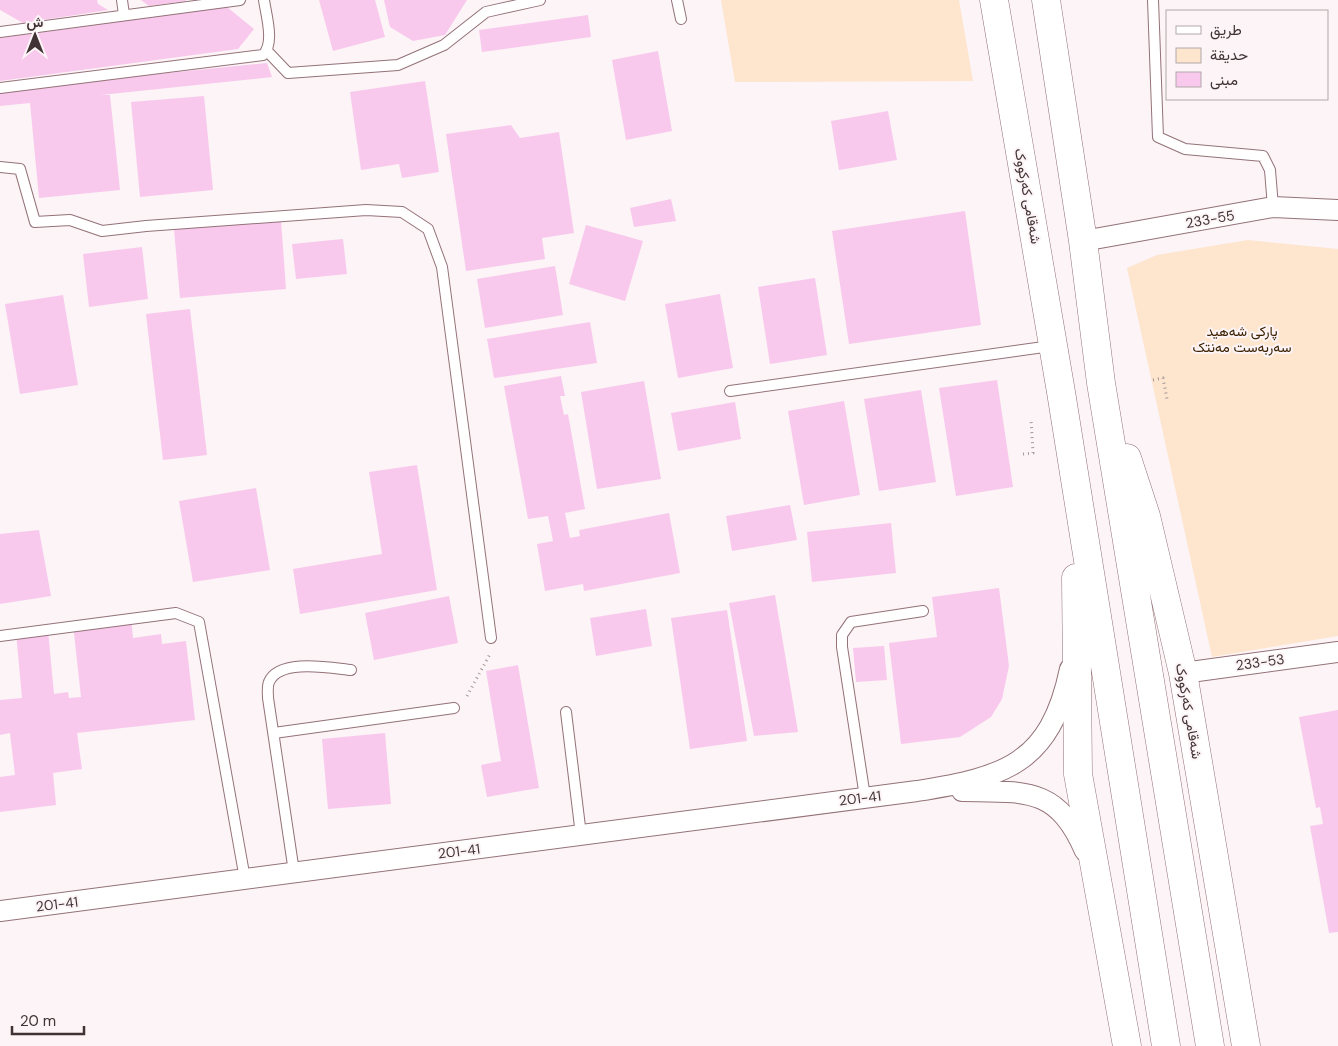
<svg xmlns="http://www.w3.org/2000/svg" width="1338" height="1046" viewBox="0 0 1338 1046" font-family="'DM Sans',Vazirmatn,sans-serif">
  <rect width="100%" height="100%" fill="#fcf4f6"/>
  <!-- green -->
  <path fill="#fde5ce" d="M721,0h238l14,81 -238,1z
    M1248,240l90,9v387l-126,21 -85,-389 30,-13z"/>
  <!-- building -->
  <path fill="#f9c9ed" d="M0,0h97l1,4 10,6 -85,13 -23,-13z
    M141,0h45v1l-37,5z
    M319,0h56l10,37 -52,14z
    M384,0h83l-22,35 -32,6 -23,-14z
    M227,7l27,22 -16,20 -238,32v-43z
    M588,15l3,22 -109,15 -3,-22z
    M658,51l14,80 -46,9 -14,-80z
    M267,63l5,14 -171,18h9l10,95 -81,8 -9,-95 -30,3v-16z
    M425,81l14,91 -37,6 -3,-14 -38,6 -11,-78z
    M204,96l9,94 -73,7 -9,-95z
    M888,111l9,49 -58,10 -8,-49z
    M511,125l9,13 39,-6 15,101 -32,5 3,21 -79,12 -20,-137z
    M671,199l5,22 -42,6 -4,-19z
    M965,211l16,114 -132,19 -17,-113z
    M281,220l5,69 -106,9 -6,-69z
    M586,225l57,16 -18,60 -56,-17z
    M343,239l4,35 -51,5 -4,-35z
    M142,247l6,52 -59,8 -6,-53z
    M555,266l8,49 -78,13 -8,-49z
    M815,278l12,77 -57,9 -12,-77z
    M720,294l13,74 -55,10 -13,-74z
    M63,295l15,90 -58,9 -15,-90z
    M190,309l17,146 -44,5 -17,-146z
    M590,322l7,41 -103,15 -7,-39z
    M561,376l4,20h-5l4,19 4,-1 17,95 -20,4 5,25 10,-2 -1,-6 90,-17 11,60 -96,18 -1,-7 -38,7 -8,-47 16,-3 -5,-25 -20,3 -24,-133z
    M997,380l16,107 -57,9 -17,-108z
    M644,381l17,98 -64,10 -16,-97z
    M921,390l15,92 -57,9 -15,-92z
    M844,401l16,94 -56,10 -16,-94z
    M735,402l6,37 -63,12 -7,-38z
    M417,465l20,125 -137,24 -7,-45 89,-15 -13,-82z
    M256,488l14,82 -77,12 -14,-81z
    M790,505l7,35 -65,11 -6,-35z
    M891,523l5,50 -84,9 -5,-50z
    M39,530l12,66 -51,8v-70z
    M999,588l10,78 -7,33 -11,18 -31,20 -59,7 -12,-101 48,-6 -5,-40z
    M775,595l23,137 -44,4 -25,-133z
    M449,596l9,47 -84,17 -9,-47z
    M646,609l6,37 -56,10 -6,-38z
    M727,610l20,131 -57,8 -19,-131z
    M131,618l2,20 28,-4 1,10 24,-3 9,79 -118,13 5,36 -29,4 3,32 -56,7v-35l15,-2 -5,-42 -10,2v-35l22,-2 -6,-65 32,-3 6,64 14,-2 1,6 12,-1 -8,-73z
    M884,646l3,34 -31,2 -3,-34z
    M518,665l21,123 -52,9 -6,-32 20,-4 -15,-90z
    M1338,710v222l-9,1 -19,-107 13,-2 -3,-17 -4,1 -17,-91z
    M385,733l6,71 -63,5 -6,-70z"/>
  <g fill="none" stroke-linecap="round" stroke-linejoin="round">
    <defs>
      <path id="service" d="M122,0l2,15
        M677,0l4,19
        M1153,0l5,137 27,12 78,7 7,14 3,37
        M0,32l240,-32
        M267,51l21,22 110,-8 46,-20 42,-33 54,-12
        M0,88l263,-33c12,-12 3,-40 1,-55
        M0,167l20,2 15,53 35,-2 32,11 44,-5 220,-16 36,2 26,17 14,38 49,371
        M730,391l321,-45
        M0,636l176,-23 23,9 46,257
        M566,712l15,123
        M274,733l180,-25
        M865,797l-23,-150v-12l9,-13 72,-11
        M294,872l-26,-174c0,-4 -1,-12 1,-16 10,-24 62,-14 82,-12"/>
      <path id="minor" d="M1083,241l190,-34 65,3
        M1183,673l155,-21
        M962,791c63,1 95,-5 123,60
        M0,911l917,-120c87,-14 133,-26 153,-122"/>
      <path id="trunk" d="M994,0l67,392 105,654
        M1046,0l37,241 18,142 109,663
        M1127,458l19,58 37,157 63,373
        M1076,578l2,196 49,272"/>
    </defs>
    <!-- service casing -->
    <use href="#service" stroke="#937278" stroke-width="12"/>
    <!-- minor casing -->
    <use href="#minor" stroke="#937278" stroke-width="22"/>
    <!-- trunk casing -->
    <use href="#trunk" stroke="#937278" stroke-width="29"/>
    <!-- path -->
    <path stroke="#a3989a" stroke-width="3" stroke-dasharray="1 4" stroke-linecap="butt" d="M1153,380l10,-2 4,21
      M1023,454l10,-1 -2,-34
      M467,696l23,-42"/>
    <!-- service -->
    <use href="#service" stroke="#fff" stroke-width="10"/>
    <!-- minor -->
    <use href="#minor" stroke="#fff" stroke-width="20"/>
    <!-- trunk -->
    <use href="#trunk" stroke="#fff" stroke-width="28"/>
  </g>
  <g text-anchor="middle" stroke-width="4" stroke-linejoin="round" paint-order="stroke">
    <!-- street labels -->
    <g font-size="14" fill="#413335" stroke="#fcf4f6">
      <text transform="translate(1028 196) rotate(80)" y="5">شەقامی کەرکووک</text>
      <text transform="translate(1210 219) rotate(-10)" y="5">233-55</text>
      <text transform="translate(1260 662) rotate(-8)" y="5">233-53</text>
      <text transform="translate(1189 711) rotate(80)" y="5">شەقامی کەرکووک</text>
      <text transform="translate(860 798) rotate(-7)" y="5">201-41</text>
      <text transform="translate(459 851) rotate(-7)" y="5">201-41</text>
      <text transform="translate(57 904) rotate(-7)" y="5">201-41</text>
    </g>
    <!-- park labels -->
    <g font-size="14" fill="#3d2202" stroke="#fcf4f6">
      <text x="1242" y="336">پارکی شەهید<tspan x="1242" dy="16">سەربەست مەنتک</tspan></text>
    </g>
  </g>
  <!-- legend -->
  <rect x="1166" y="10" width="162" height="90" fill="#fcf4f6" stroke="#b1a7a9"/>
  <rect x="1176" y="26" width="25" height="8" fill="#ffffff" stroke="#b1a7a9"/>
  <text x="1210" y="35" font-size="15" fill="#413335">طريق</text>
  <rect x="1176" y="48" width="25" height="15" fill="#fde5ce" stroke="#b1a7a9"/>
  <text x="1210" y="60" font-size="15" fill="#413335">حديقة</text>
  <rect x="1176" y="72" width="25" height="15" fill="#f9c9ed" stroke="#b1a7a9"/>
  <text x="1210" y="85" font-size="15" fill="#413335">مبنى</text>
  <!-- north arrow -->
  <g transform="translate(35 35)" stroke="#fcf4f6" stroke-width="4" paint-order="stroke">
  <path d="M0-4L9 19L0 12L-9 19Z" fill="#413335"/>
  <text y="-8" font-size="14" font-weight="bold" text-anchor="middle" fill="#413335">ش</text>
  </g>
  <!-- scale -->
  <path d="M12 1026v8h72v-8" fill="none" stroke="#413335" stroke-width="2.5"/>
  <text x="20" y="1026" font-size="15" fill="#413335" stroke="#fcf4f6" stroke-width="4" paint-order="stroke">20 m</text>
</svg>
